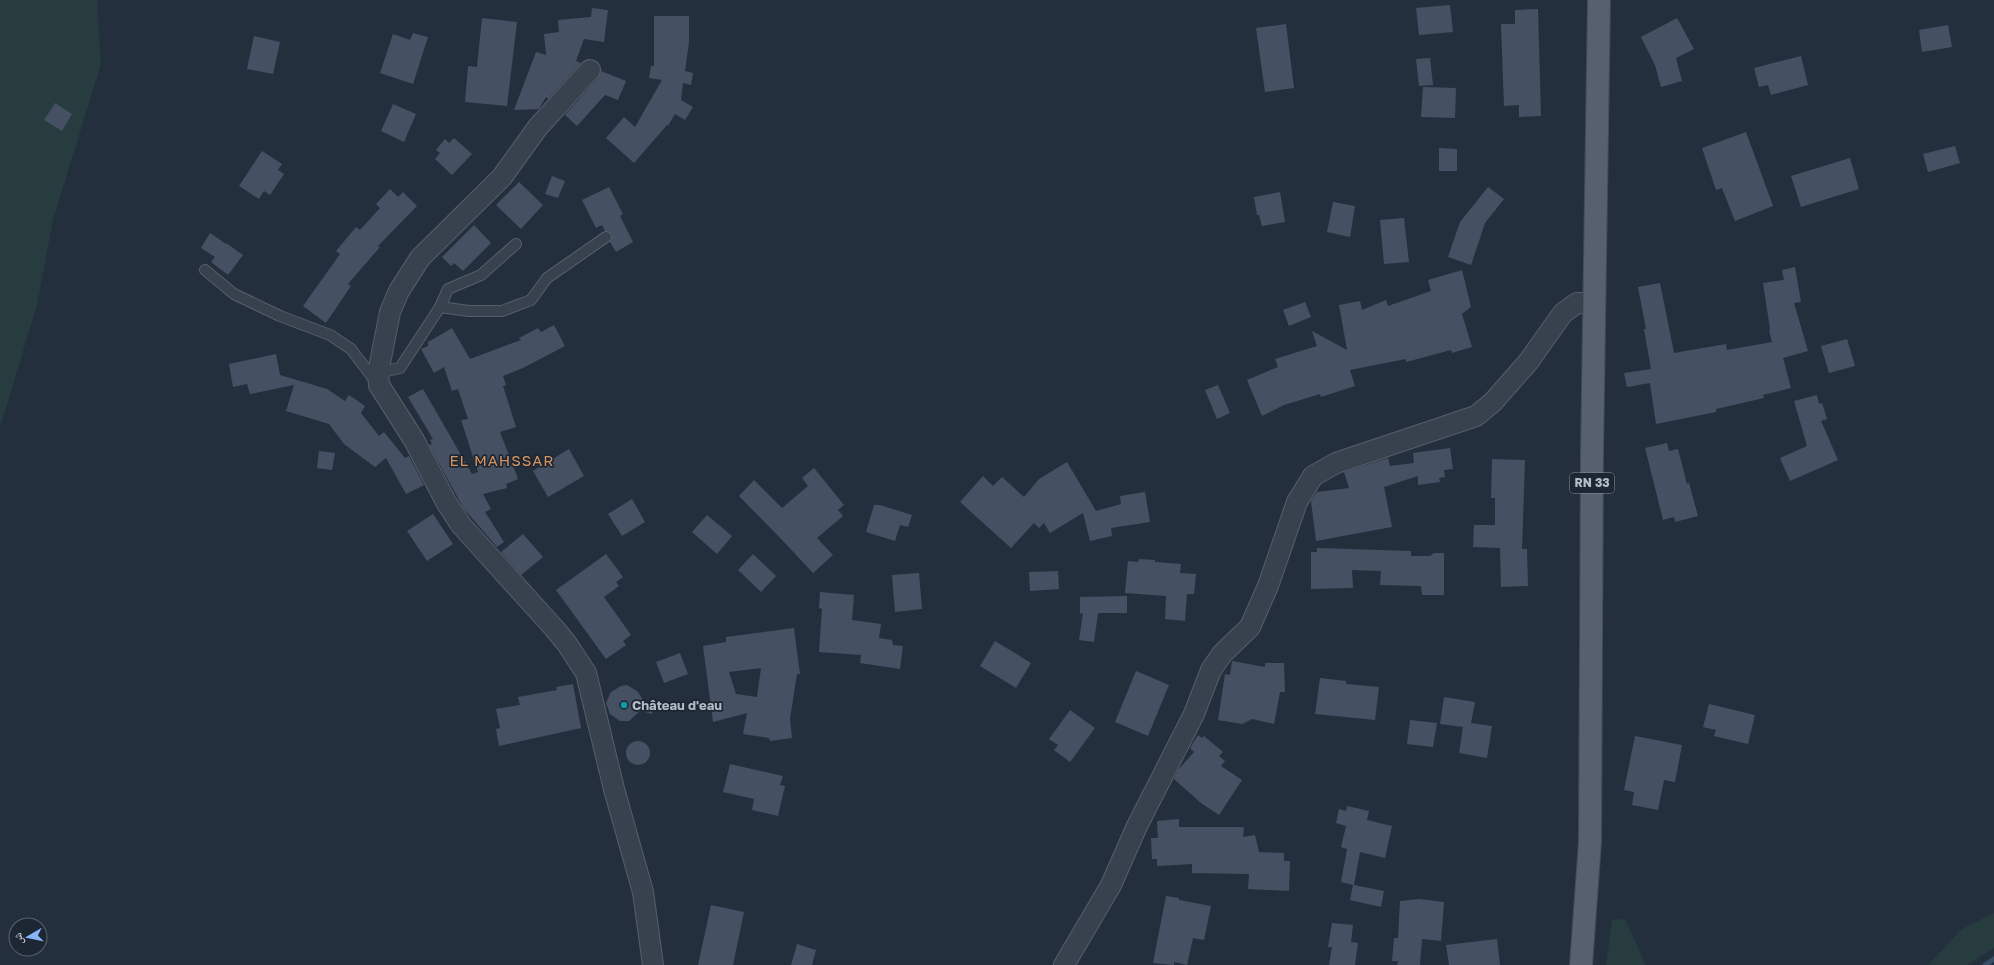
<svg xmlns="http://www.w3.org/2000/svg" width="1994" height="965" viewBox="0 0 1994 965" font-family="'Golos Text','Noto Naskh Arabic',sans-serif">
  <rect width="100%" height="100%" fill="#242f3e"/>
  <!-- green -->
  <path fill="#263c3f" d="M0,0h97l4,64 -48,156 -16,85 -37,123z
    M1994,913v35l-27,17h-39l34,-36z
    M1625,919l21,46h-40l6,-45z"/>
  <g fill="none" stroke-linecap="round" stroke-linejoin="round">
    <!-- stream -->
    <path stroke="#394c67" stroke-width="5" d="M1985,965l9,-6"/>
  </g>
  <!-- building -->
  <path fill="#455162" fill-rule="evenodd" d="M1450,5l3,27 -34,3 -3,-27z
    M592,8l16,2 -4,32 -20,-3 -8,22 5,2 -33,36 -2,-2 -7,12 -25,1 22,-58 10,3 -2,-21 15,-2 -1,-12 33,-3z
    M1538,9l3,107 -22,1v-12l-15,1 -3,-82h14v-14z
    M654,16h35v26l-4,29 8,2 -2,12 -8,-2 -2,17 12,7 -8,13 -10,-6 -7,12 -1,-1 -33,38 -28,-25 18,-21 11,10 27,-47 -13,-2 2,-12h3z
    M482,18l35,4 -10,84 -42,-4 3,-36 9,1z
    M1677,18l17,31 -18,9 6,23 -21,6 -6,-22 -14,-28z
    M1286,24l8,64 -29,4 -9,-64z
    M1948,25l4,22 -30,5 -3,-22z
    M413,33l15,4 -15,47 -33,-11 13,-39 17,6z
    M254,36l26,6 -7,32 -26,-5z
    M1801,56l7,29 -37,10 -3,-10 -9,2 -5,-19z
    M1430,58l3,27 -14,1 -3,-27z
    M601,71l25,10 -8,19 -13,-5 -28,31 -12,-11 33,-37z
    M1423,87l33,1 -1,30 -34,-1z
    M55,103l17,11 -10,17 -18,-11z
    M393,104l23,10 -12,28 -23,-11z
    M1746,132l27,74 -38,15 -13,-33 -6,2 -14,-42z
    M454,138l18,16 -20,21 -17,-16 5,-6 -4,-3 9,-11 4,4z
    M1955,146l5,17 -32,9 -5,-18z
    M1439,148l18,1v22h-18z
    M262,151l20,13 -4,6 6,4 -14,21 -6,-4 -5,8 -20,-13z
    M1850,158l9,31 -58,18 -10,-31z
    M552,176l13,5 -7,17 -13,-4z
    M519,182l24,23 -22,24 -25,-24z
    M609,187l14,27 -3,2 13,26 -17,10 -6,-10 2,-8 -7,-3 -3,-6 -6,3 -14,-28z
    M1488,187l16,12 -19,24 -14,42 -23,-8 12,-35z
    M390,189l8,8 5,-5 14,14 -39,40 2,1 -32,37 3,2 -25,37 -23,-17 37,-52 -4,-3 20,-24 4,3 20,-22 -4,-4z
    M1280,192l5,30 -23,4 -3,-11h-2l-3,-18z
    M1333,202l22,4 -5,31 -23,-5z
    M1404,218l5,44 -25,2 -4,-44z
    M474,225l17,18 -28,28 -9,-8 -3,3 -9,-9z
    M210,233l16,11v-1l17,12 -15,20 -17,-13 4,-5 -14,-9z
    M1795,267l6,35 -7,1 14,48 -25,7 8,30 -28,7 1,3 -48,11v3l-60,12 -6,-41 -23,4 -3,-14 27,-4 -7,-40h2l-8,-42 22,-4 14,70 52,-9 1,6 45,-8 -3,-12 1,-1 -7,-46 21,-3 -2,-10z
    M1462,270l9,37 -9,7 10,33 -20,6 -1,-3 -45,12v-3l-56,11 5,16 -34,11 -1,-3 -36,11 -22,11 -15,-36 31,-13 -3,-8 42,-13 -5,-15 35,19 -8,-45 21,-4 2,9 24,-10 2,6 43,-15 -3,-11z
    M1305,302l6,15 -22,9 -6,-16z
    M554,325l11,21 -42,22 -20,8 3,9 -3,1 13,41 -16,5 18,47 -12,5 1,4 -24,6 8,15 -6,3 19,30 -7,5 -33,-38 -35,-64 3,-1 -2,-4 3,-1 -25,-42 15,-8 49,85 6,-2 -17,-52 7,-1 -10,-30 -6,2 -8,-24 -10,6 -13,-24 7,-3v-4l24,-14 18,31 51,-19 -2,-2 19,-10 3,4z
    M1847,339l8,27 -26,7 -8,-27z
    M276,354l4,21 47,14 18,12 4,-6 16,11 -4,7 18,23 5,-4 21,26 4,-2 15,29 -18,9 -20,-36 -11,9 -31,-23 -15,-20 -43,-13 8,-26 -44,9 -3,-10 -14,3 -4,-23z
    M1218,385l12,28 -13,6 -12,-29z
    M1817,395l2,9 3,-1 5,16 -6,2 17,39 -48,21 -10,-23 27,-12 -13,-45z
    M1667,443l2,8 9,-2 9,35 2,-1 9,33 -23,6 -1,-5 -11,3 -18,-72z
    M1450,448l3,21 -9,1 1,7 -6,1 1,4 -22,3v-9l-34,11 8,40 -76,14 -5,-40 6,-9 32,-4 -5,-16 44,-14 2,8 24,-3 -1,-10z
    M569,449l15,27 -36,21 -15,-26z
    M319,451l16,2 -3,17 -15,-2z
    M1492,459l33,1 -3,89h5l1,37 -27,1 -1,-39 -27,-1 1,-22h21v-27h-4z
    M1067,462l29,49 25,-7 -1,-8 25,-4 5,30 -39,6 1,8 -22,5 -7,-28 -33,20 -6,-10 -5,5 -5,-5 -23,25 -51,-46 23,-26 10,10 9,-9 22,20 15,-18z
    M814,468l30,37 -6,5 5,6 -26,22 16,17 -20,18 -29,-31 -45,-46 15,-16 28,28 26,-22 -6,-8z
    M632,499l13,23 -23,14 -14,-22z
    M874,505h6l32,10 -4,12 -8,-2 -5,16 -29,-9z
    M433,514l20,30 -26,17 -20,-30z
    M707,515l25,21 -15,18 -25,-22z
    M523,534l20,23 -22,18 -20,-23z
    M1317,548l94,3v5h19l4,-3h10v42h-22l-1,-9 -41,-1 1,-14 -29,-1 1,18 -42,1v-37h6z
    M606,554l17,23 -7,5 3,4 -15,11 27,38 -8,6 3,4 -20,14 -50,-69z
    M753,554l23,22 -15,16 -23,-22z
    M1139,559l16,1v2l26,2 -1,9 16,1 -2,20h-7l-2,27 -20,-2 1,-23 -41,-3 3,-32 10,1z
    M1058,571l1,18 -29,2 -1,-19z
    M919,573l3,36 -27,3 -3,-37z
    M820,592l34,3 -2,25 29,4 -2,14 13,2 1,5 10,1 -3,23 -40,-6 1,-8 -42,-3 3,-43 -3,-1z
    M1127,596v17h-29l-4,29 -15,-2 4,-27 -3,1v-17z
    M794,628l6,46h-3l-7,45 2,19 -22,3 -1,-3 -26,-4 4,-21 -34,9 -10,-76 23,-4v-5zM761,668l-4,29 -21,-3 -7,-22z
    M995,641l36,22 -15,25 -36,-22z
    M680,653l8,21 -24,9 -8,-21z
    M1232,661l33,6v-4h19l1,29h-5l-6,32 -22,-5 -10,5 -24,-4 7,-46 5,1z
    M1136,671l33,14 -21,51 -33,-14z
    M1320,678l26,3v3l33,3 -4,33 -60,-6z
    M573,684l8,44 -82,18 -3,-17 4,-1 -4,-19 24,-4 -2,-8 39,-7 -1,-3z
    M627,685l10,6 16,23 -13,-3 -11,10h-9l-10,-7 -4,-11 5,-11 10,-6z
    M1444,697l31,5 -4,21 21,3 -5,32 -28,-5 4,-26 -23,-3z
    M1709,704l46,11 -7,29 -34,-8 2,-6 -13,-3z
    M1070,710l25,18 -25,34 -16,-12 4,-5 -9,-6z
    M1410,720l27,3 -4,24 -26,-3z
    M1198,735l4,3 2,-2 19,16 -4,4 6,5 -4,5 21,14 -23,35 -18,-12 -27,-24 4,-9 16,-18 -4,-4z
    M1635,736l47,9 -7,37 -11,-2 -6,30 -26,-5 2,-13 -10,-2z
    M626 753a12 12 0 1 1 24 0a12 12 0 1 1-24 0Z
    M730,764l53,12 -3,9 5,1 -7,30 -26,-6 2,-11 -31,-7z
    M1347,806l22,5 -2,9 25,6 -7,32 -25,-6 -6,33 30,6 -3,16 -31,-7 3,-15 -12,-3 6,-33 -6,-2 5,-21 -10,-3 3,-14 7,2z
    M1179,819v8h65l-1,10 12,-2 4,17 25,1v8h6l-1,30 -41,-2 1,-15 -57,-1v-9l-35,2v-7h-5l-1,-21h7l-1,-17z
    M1166,896l13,2v2l32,6 -7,34 -11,-2 -6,27 -13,-3v3l-21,-2z
    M1419,899l25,3 -3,39 -19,-2 -2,26h-23l1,-4h-6l2,-23h4l2,-37z
    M711,905l33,7 -11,53h-35z
    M1332,923l21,2 -2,17 7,1 -3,22h-26l3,-18h-4z
    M1497,939l3,26h-51l-3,-20z
    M797,944l19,6 -4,15h-21z"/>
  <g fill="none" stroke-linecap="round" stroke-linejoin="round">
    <defs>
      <path id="lane" d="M205,270l29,24 46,22 50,19 21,14 25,33
        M440,307l29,4h33l29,-11 16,-22 59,-41
        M378,373l22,-5 40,-61 8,-18 33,-14 35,-31"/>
      <path id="street" d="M590,70l-52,57 -36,50 -82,81 -21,33 -9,21 -12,61 1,12 35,55 32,62 15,23 93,103 13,16 19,29 28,116 29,103 10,73
        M1064,965l47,-80 26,-59 57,-112 17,-44 11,-16 28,-27 18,-41 29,-84 16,-26 23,-13 140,-47 17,-14 36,-41 34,-48 14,-10h18"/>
      <path id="primary" d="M1581,965l9,-123 2,-388 7,-454"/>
    </defs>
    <!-- lane casing -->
    <use href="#lane" stroke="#565f6c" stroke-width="12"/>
    <!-- street casing -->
    <use href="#street" stroke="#565f6c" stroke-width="22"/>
    <!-- primary casing -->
    <use href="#primary" stroke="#414a57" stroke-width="24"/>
    <!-- lane -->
    <use href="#lane" stroke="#38414e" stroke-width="10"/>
    <!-- street -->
    <use href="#street" stroke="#38414e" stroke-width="20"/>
    <!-- primary -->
    <use href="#primary" stroke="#56606e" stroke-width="22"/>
  </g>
  <!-- markers -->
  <circle fill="#0f9aa8" stroke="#1d2633" stroke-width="1.5" cx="624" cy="705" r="4"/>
  <g text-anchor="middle" stroke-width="3.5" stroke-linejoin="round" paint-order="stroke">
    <!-- shield labels -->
    <rect fill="#1d2633" stroke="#878f9c" stroke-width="1" x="1570" y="473" width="44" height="20" rx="3"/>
    <g font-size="12" font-weight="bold" fill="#b4bcc9">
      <text x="1592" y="487">RN 33</text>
    </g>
    <!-- poi labels -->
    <g font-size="13" font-weight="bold" fill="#b4bcc9" stroke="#1d2633" text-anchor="start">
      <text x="632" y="710">Château d'eau</text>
    </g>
    <!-- quarter labels -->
    <g font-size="15" letter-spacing="1" fill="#d59563" stroke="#1d2633">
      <text x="502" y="466">EL MAHSSAR</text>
    </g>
  </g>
  <!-- north arrow -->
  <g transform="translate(28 937) rotate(261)"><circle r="19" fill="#1d2633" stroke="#59626f"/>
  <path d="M0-3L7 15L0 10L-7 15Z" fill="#8ab4f8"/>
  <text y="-6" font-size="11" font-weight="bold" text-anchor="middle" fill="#b4bcc9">ش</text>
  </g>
</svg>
